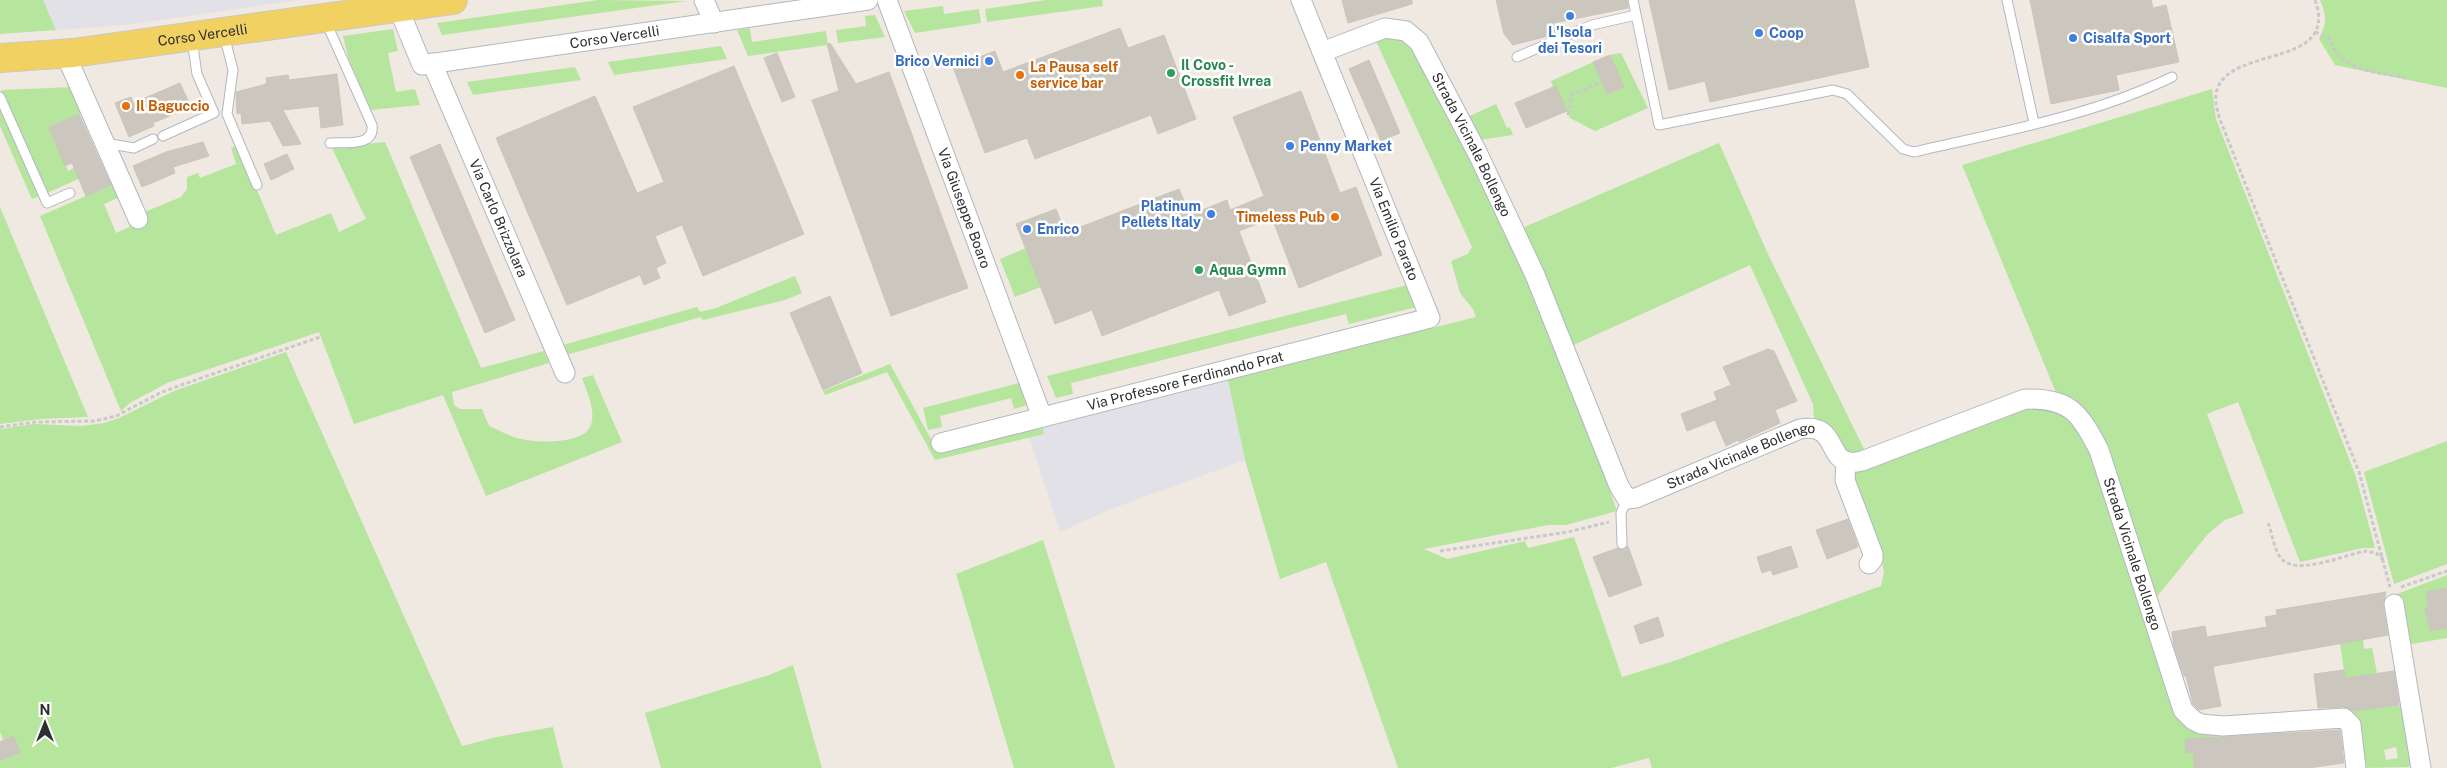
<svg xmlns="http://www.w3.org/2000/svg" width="2447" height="768" viewBox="0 0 2447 768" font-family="'Public Sans',sans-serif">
  <rect width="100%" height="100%" fill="#efe9e1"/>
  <!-- industrial -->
  <path fill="#e3e1e8" d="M43,0h256l-174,25 -69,5z
    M1228,380l17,80 -137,50 -48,22 -31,-95 15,-3 -2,-9z"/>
  <!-- green -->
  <path fill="#b6e59e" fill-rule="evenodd" d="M0,0h43l13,30 -56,4z
    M598,0l88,1 -244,34 -5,-12z
    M1046,0h56l1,6 -116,16 -2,-13z
    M2320,0h127v88l-112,-23 -16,-26c8,-16 8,-22 1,-39z
    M943,6l1,8 35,-5 2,14 -66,10 -11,-22z
    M875,15l10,22 -47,6 -2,-13 30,-4 -1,-10z
    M750,28l2,14 74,-11 2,14 -80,11 -11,-26z
    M393,29l5,22 -10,2 8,39 19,-3 5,16 -49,5 -23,-53 -5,-21z
    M1392,34l20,10 98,185 56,135 51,147 -51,14h-18l-124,24 23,10 78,-18 3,7 46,-11 48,140 52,-16 207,-75 3,-13 -2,-12 -33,-89 171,-67 32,-1 34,27 93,281 39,17v8l-24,16v15h-542l-3,-10 -38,10h-213l-72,-206 -46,17 -35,-119 -17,-80 248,-63 -3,-8 -13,-16 -9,-32 17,-7 4,-7 -98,-210z
    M721,46l6,13 -113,16 -6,-13z
    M1621,53l27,55 -53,23 -25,-13 -14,-32 -3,1 -2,-6 42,-19 15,32 16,-7 -14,-32z
    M575,67l6,13 -108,15 -6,-13z
    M73,87l30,68 -3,2 -3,-5 2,-1 -16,-39 -34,15 19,44 19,-9 5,11 -45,20 -46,-103z
    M2212,89l4,30 139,355 20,74h-12l-63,14 -62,-160 -31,12 37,99 -19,7 -17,14 -53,65 -52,-162 -46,-42 -95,-230z
    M1496,104l11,24 3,-1 3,8 -35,5 -13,-22z
    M0,105l40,91 -8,3 -32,-73z
    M385,142l96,226 63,-17 5,12 -97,29 2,13 6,4h22l7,17c9,4 18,9 28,12 16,5 64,7 73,-11 7,-14 -3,-35 -8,-49l11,-3 29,67 -136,54 -43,-101 -89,29 -35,-92 -152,51 -37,20 -9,8 -81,-195 76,-33 6,13 -18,8 12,29 29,-13 -3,-7 39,-16 6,-8v-12l11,-4 2,5 36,-14 -5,-16 7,-3 38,90 55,-22 8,19 27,-13 -34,-71z
    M1719,143l48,109 99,201h-17l-21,-27 -14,-8 -1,-14 -63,-139 -181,82 -49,-118z
    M0,207l88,210 -47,2 -41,5z
    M1026,248l15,39 -26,10 -15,-38z
    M795,276l7,17 -17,7 -82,20 -2,-3 -135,38 -3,-10 134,-38 3,5 16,-4z
    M1411,284l9,22 -71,18 -3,-10 -275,69 2,11 -17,4 -9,-22z
    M286,352l176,394 35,-9 56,-10 10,41h-563v-8l20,-7 -6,-16 -11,3 -3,-8v-303l34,-5 48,2 22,-3 15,-5 55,-27z
    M890,364l47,86 105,-25 2,9 -109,26 -48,-88 -62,23 -2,-4z
    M1019,383l8,22 -13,4 -3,-11 -71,18 2,11 -14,3 -5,-22z
    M2447,441v123l-53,20 -30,-112z
    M1043,540l72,228h-101l-58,-194z
    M2447,575v13l-21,4 3,15 -4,2 5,22 17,-3v10l-41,7 -9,-51z
    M2363,639l1,10 8,-1 5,25 -32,5 -5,-35z
    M793,665l29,103h-161l-16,-55 124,-38z
    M2405,705l7,56 -3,6 -49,1 -10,-57zM2396,747l2,11 -12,2 -2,-10z"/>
  <!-- building -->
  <path fill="#cbc7bf" stroke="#cbc5ba" d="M1342,0h70v4l-64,19z
    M1496,0h131l1,8 -74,15 2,11 -43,11 -9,-11z
    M1649,0h205l15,67 -159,35 -5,-21 -36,9z
    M2030,0h121l2,8 13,-3 13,57 -63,13 3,15 -68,14z
    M1120,28l8,20 36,-13 32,84 -38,15 -7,-19 -116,44 -8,-21 -42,15 -32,-86 42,-16 8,21z
    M830,43l26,41 33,-12 79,216 -77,28 -79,-216 27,-9 -12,-47z
    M777,53l18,44 -13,5 -18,-44z
    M1610,55l14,32 -17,7 -14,-32z
    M1369,60l31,73 -19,8 -32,-72z
    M734,66l70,168 -101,42 -21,-51 -27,11 11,27 -10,5 4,10 -16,7 -4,-10 -73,30 -71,-167 99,-42 42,97 27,-11 -31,-75z
    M337,74l6,51 -22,3 -2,-22 -36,4 18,34 -18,2 -13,-25 -28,3 -1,-11 -4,1 -1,-22 27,-7 4,-2 -1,-5 22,-3 1,5z
    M180,83l11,24 -38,16 1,3 -25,11 -14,-34 16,-6 2,6z
    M1556,86l11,25 -41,17 -11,-25z
    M1301,91l39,102 16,-6 26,68 -83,33 -27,-70 -33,13 27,71 -37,14 -10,-26 -117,46 -10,-26 -37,14 -39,-100 40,-15 9,24 114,-44 11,26 37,-15 3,10 34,-14 -31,-79z
    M79,114l32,71 -25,11 -14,-33 -7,3 -16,-39z
    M203,142l6,14 -36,11 2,6 -33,14 -9,-21 33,-14z
    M440,144l75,176 -30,13 -75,-176z
    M287,154l7,15 -23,11 -7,-16z
    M830,296l32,77 -39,17 -33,-77z
    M1768,349l6,2 23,50 -22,9 5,13 -41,19 -1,-2 -12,6 -11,-26 -28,11 -6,-17 36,-14 -3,-8 17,-7 -8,-18z
    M1848,519l10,28 -31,12 -11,-29z
    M1628,546l14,39 -33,12 -16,-40 25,-9 7,2z
    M1791,546l7,21 -25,8 -2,-5 -9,3 -5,-16z
    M2447,588v40l-17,3 -5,-23 4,-1 -3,-15z
    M2386,592l-3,14 5,29 -173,31 -2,2 8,38 -22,4 -6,-6 -7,-28h-2l-10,-29 -2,-15 33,-6 2,11 60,-10 -2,-10 12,-2 -1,-5z
    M1658,617l6,19 -24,8 -6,-18z
    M2344,670l1,8 49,-7 5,34 -46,6 -9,-4 -26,1 -4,-34z
    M2340,730l4,33 -36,5h-114v-15h-8l-1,-14z
    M14,736l6,17 -20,7v-18z"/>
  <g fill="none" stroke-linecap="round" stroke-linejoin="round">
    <defs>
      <path id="service" d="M1633,0l26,125 174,-35 14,4 56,55 11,3c86,-20 178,-36 258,-75
        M2007,0l27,123
        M326,22l46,103c3,22 -27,17 -42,18
        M224,35l9,35 -6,44 30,71
        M1517,57l75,-32 44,-10
        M0,97l47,106 23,-10
        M163,136l51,-23 -17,-39 -5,-34
        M105,143l29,5 19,-9
        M1622,544l-1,-31 6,-14"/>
      <g id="minor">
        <path id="s1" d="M395,0l27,65 446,-65"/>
        <path d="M704,0l10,23"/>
        <path id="s2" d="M887,0l155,417"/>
        <path id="s3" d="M1322,52l63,-24 21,3 13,11 59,112 57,121 84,211 8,13 9,-1 164,-69c37,-7 27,30 49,33 4,1 9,0 13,-1l163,-62c46,0 53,12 74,51l84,260 10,10 8,4 22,2 121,-8 7,7 5,43"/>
        <path d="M65,53l73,166"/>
        <path id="s4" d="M432,63l133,310"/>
        <path id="s5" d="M941,443l489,-125 -129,-318"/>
        <path d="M1846,461l-1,19 28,74v5l-4,5"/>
        <path d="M2394,604l27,164"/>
      </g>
      <g id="primary">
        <path id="s6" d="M0,58l73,-5 380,-53"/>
      </g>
    </defs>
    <!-- service casing -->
    <use href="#service" stroke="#b4b7c1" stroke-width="11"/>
    <!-- minor casing -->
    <use href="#minor" stroke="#b4b7c1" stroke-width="21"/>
    <!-- primary casing -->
    <use href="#primary" stroke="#c9c9c9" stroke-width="30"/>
    <!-- path -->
    <path stroke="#c9c9c9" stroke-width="3" stroke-dasharray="4 2.5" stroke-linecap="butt" d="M2315,0c25,69 -85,45 -98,90 -3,9 0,18 2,27l140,355 31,115
      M2315,32l14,6c13,35 45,33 77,40
      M1568,115l4,-20 30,-13
      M0,427l36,-5 59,-1 21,-5 44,-23 21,-8 139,-48
      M2268,523c4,10 6,25 12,34 14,21 66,-3 86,-6l10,2 7,6
      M1440,551l128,-19 41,-10
      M2401,587l46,-16"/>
    <!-- service -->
    <use href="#service" stroke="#fff" stroke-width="9"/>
    <!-- minor -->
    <use href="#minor" stroke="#fff" stroke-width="19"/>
    <!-- primary -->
    <use href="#primary" stroke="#f2d163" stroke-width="28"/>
  </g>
  <!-- markers -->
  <g fill="#3f7fe0" stroke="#fff" stroke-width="2">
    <circle cx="1570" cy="16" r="5"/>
    <circle cx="1759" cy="33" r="5"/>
    <circle cx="2073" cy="38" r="5"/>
    <circle cx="989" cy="61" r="5"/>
    <circle cx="1290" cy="146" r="5"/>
    <circle cx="1211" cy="214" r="5"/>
    <circle cx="1027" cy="229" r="5"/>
  </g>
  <g fill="#2e9e5b" stroke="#fff" stroke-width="2">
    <circle cx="1171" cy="73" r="5"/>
    <circle cx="1199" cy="270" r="5"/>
  </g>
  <g fill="#e8710a" stroke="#fff" stroke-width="2">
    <circle cx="1020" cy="75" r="5"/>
    <circle cx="126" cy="106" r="5"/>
    <circle cx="1335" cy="217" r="5"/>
  </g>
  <g text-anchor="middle" stroke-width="5" stroke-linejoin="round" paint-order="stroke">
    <!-- shop labels -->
    <g font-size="14" font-weight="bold" fill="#366cbe" stroke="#fff" text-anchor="start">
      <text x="1570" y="37" text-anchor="middle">L'Isola<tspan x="1570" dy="16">dei Tesori</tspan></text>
      <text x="1769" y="38">Coop</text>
      <text x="2083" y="43">Cisalfa Sport</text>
      <text x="979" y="66" text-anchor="end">Brico Vernici</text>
      <text x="1300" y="151">Penny Market</text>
      <text x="1201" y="211" text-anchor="end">Platinum<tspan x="1201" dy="16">Pellets Italy</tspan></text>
      <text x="1037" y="234">Enrico</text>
    </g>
    <!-- street labels -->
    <g font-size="14" fill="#2e2e2e" stroke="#fff">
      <text dy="5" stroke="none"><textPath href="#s6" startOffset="204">Corso Vercelli</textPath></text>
      <text dy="5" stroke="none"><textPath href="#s1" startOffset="265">Corso Vercelli</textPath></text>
      <text dy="5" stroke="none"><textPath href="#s3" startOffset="221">Strada Vicinale Bollengo</textPath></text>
      <text dy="5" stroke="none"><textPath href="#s2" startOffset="222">Via Giuseppe Boaro</textPath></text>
      <text dy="5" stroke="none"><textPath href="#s4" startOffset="169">Via Carlo Brizzolara</textPath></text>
      <text transform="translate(1394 229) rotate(68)" y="5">Via Emilio Parato</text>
      <text dy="5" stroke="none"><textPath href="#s5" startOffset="252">Via Professore Ferdinando Prat</textPath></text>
      <text dy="5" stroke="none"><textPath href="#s3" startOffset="731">Strada Vicinale Bollengo</textPath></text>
      <text dy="5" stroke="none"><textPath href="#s3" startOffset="1254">Strada Vicinale Bollengo</textPath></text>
    </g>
    <!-- leisure labels -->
    <g font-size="14" font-weight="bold" fill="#27864d" stroke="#fff" text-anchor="start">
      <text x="1181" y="70">Il Covo -<tspan x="1181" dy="16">Crossfit Ivrea</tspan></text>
      <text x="1209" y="275">Aqua Gymn</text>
    </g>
    <!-- food labels -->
    <g font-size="14" font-weight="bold" fill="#c56008" stroke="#fff" text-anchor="start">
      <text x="1030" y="72">La Pausa self<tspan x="1030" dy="16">service bar</tspan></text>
      <text x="136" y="111">Il Baguccio</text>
      <text x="1325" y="222" text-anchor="end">Timeless Pub</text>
    </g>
  </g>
  <!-- north arrow -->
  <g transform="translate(45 723)" stroke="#ffffff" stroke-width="4" paint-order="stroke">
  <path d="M0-4L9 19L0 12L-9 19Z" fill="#2e2e2e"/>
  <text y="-8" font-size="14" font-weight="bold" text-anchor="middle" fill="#2e2e2e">N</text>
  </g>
</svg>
